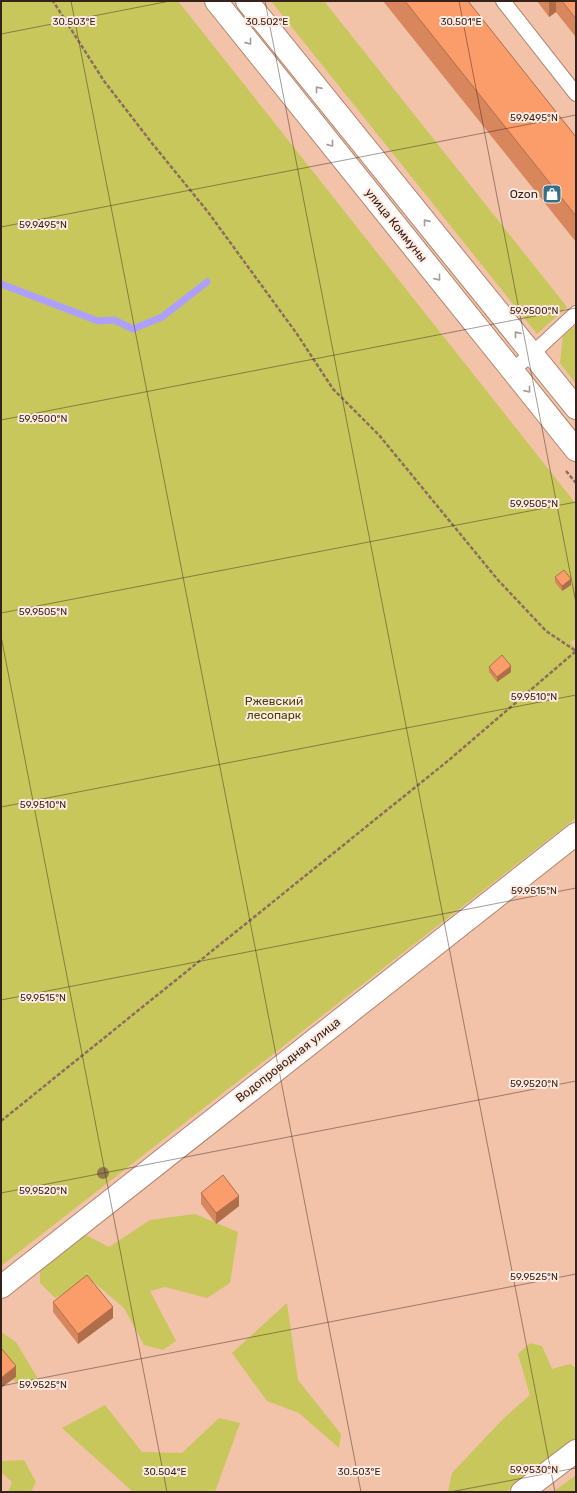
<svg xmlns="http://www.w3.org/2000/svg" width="577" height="1493" viewBox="0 0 577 1493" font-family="Rubik,sans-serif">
  <rect width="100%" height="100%" fill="#f2c2a9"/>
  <!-- green -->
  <path fill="#c7c75c" d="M1,1h177l398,503v135l-6,3 6,7v169l-575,448z
    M271,1h53l243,306 -30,27z
    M576,325v59l-16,-21 3,-27z
    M195,1214l43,18 -8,51 -23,15 -42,-11 -15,4 26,50 -13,9 -19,-5 -20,-37 -34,-29 -35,19 -15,-15v-23l46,-25 23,12 41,-27z
    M287,1303l11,77 43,54 -2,14 -40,-35 -32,-12 -35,-48z
    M1,1332l15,10 21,35 -12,11 -24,-16z
    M530,1343l12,3 10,23 18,-5 6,4v72l-70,52h-58l4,-19 52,-55 26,-23 -12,-41z
    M105,1405l37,47 40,1 37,-35 21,5 -25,69h-82l-71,-64z
    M24,1460l12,22 -5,10h-23l4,-10 -11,-10v-11z
    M576,1475v17h-23z"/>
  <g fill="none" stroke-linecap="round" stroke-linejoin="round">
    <!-- stream -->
    <path stroke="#ada0fc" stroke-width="7" d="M1,284l97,37 16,-1 19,9 29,-12 45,-35"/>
    <defs>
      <path id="lane" d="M503,1l73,93
        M512,370l20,-16 44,-41"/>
      <path id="street" d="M1,1287l575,-453
        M522,1492l54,-41"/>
      <path id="secondary" d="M216,1l360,449
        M247,1l329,407"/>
    </defs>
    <!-- lane casing -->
    <use href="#lane" stroke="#b2856e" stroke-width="16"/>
    <!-- street casing -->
    <use href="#street" stroke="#b2856e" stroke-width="24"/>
    <!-- secondary casing -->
    <use href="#secondary" stroke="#b2856e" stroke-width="24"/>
    <!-- path -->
    <path stroke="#8d6d5d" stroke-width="2.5" stroke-dasharray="4 2" stroke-linecap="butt" d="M566,471l10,12
      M1,1121l448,-361 127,-109 -30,-20 -48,-51 -119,-145 -46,-46 -36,-55 -89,-122 -57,-70 -47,-61 -51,-80"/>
    <!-- lane -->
    <use href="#lane" stroke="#fff" stroke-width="14"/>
    <!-- street -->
    <use href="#street" stroke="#fff" stroke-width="22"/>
    <!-- secondary -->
    <use href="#secondary" stroke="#fff" stroke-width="22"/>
  </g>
  <!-- trees -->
  <circle fill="#927c4e" cx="103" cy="1173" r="6"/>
  <!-- wall -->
  <path fill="#d7875b" d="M383,1h85l108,136v105z
    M537,1h39v49l-1,-1v-13l-19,-24 -7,5z
    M555,577l16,8 -9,6 -7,-9z
    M489,667l22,5 -14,10 -8,-10z
    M201,1193l38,13 -23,18 -15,-20z
    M53,1302l60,16 -35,26 -25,-32z"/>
  <!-- shaded-wall -->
  <path fill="#af6e4a" d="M549,1h7v11l-7,5z
    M571,579v6l-9,6v-5z
    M511,666v6l-14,10v-5z
    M239,1196v10l-23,18v-11z
    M113,1307v11l-35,26v-10z
    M16,1366v11l-15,11v-10z"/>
  <!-- building -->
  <path fill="#fa9d6a" stroke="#af6e4a" d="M405,1h63l108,136v79z
    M562,1h14v18z
    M564,570l7,9 -9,7 -7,-9z
    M502,655l9,11 -14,11 -8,-10z
    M223,1175l16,21 -23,17 -15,-20z
    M87,1275l26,32 -35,27 -25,-32z
    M1,1348l15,18 -15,12z"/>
  <!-- one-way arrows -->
  <defs><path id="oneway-chevron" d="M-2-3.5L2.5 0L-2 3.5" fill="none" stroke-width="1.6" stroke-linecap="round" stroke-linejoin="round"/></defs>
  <g stroke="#a49c98">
    <use href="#oneway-chevron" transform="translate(249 42) rotate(51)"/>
    <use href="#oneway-chevron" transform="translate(318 89) rotate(-129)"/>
    <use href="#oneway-chevron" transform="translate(331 144) rotate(51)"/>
    <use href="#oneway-chevron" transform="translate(426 222) rotate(-129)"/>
    <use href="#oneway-chevron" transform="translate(438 278) rotate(51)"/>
    <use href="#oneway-chevron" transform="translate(517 334) rotate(-129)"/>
    <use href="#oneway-chevron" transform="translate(528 390) rotate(51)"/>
  </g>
  <!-- ticks -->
  <path fill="none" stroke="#35231a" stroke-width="1" stroke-opacity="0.45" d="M71,1l290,1491M265,1l290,1491M459,1l117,602M1,34l169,-33M1,227l575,-112M1,420l575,-112M1,613l575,-111M1,636l166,856M1,807l575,-112M1,1000l575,-112M1,1193l575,-112M1,1386l575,-112M450,1492l126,-24"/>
  <!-- icons -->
  <defs>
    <symbol id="shop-square" viewBox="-11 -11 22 22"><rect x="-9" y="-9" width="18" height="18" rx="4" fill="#356f88" stroke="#feeae0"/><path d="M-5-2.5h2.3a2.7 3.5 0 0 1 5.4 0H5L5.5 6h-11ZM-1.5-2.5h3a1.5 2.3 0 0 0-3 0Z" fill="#fff"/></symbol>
  </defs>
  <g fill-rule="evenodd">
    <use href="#shop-square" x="541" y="183" width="22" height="22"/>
  </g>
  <g text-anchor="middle" stroke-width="4" stroke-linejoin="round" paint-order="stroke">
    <!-- poi labels -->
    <g font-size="12" fill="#35231a" stroke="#feeae0" text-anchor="end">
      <text x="538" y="198">Ozon</text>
    </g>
    <!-- street labels -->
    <g font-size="12" fill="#35231a" stroke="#feeae0">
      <text transform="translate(396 225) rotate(51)" y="4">улица Коммуны</text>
      <text transform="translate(288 1060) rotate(-38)" y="4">Водопроводная улица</text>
    </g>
    <!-- park labels -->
    <g font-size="12" fill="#434204" stroke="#feeae0">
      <text x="274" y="705">Ржевский<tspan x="274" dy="14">лесопарк</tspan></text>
    </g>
  </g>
  <g font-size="10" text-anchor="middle" fill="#35231a" stroke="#feeae0" stroke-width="4" stroke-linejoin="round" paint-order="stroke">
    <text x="74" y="25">30.503°E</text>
    <text x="267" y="25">30.502°E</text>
    <text x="461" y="25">30.501°E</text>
    <text x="534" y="121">59.9495°N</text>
    <text x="43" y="228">59.9495°N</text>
    <text x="534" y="314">59.9500°N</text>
    <text x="43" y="422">59.9500°N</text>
    <text x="534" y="507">59.9505°N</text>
    <text x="43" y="615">59.9505°N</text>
    <text x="534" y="700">59.9510°N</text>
    <text x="43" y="808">59.9510°N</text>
    <text x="534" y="894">59.9515°N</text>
    <text x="43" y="1001">59.9515°N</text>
    <text x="534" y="1087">59.9520°N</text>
    <text x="43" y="1194">59.9520°N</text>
    <text x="534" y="1280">59.9525°N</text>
    <text x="43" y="1388">59.9525°N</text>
    <text x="534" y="1473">59.9530°N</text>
    <text x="165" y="1475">30.504°E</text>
    <text x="359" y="1475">30.503°E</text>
  </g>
  <!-- border -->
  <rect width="577" height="1493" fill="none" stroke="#35231a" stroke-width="4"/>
</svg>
